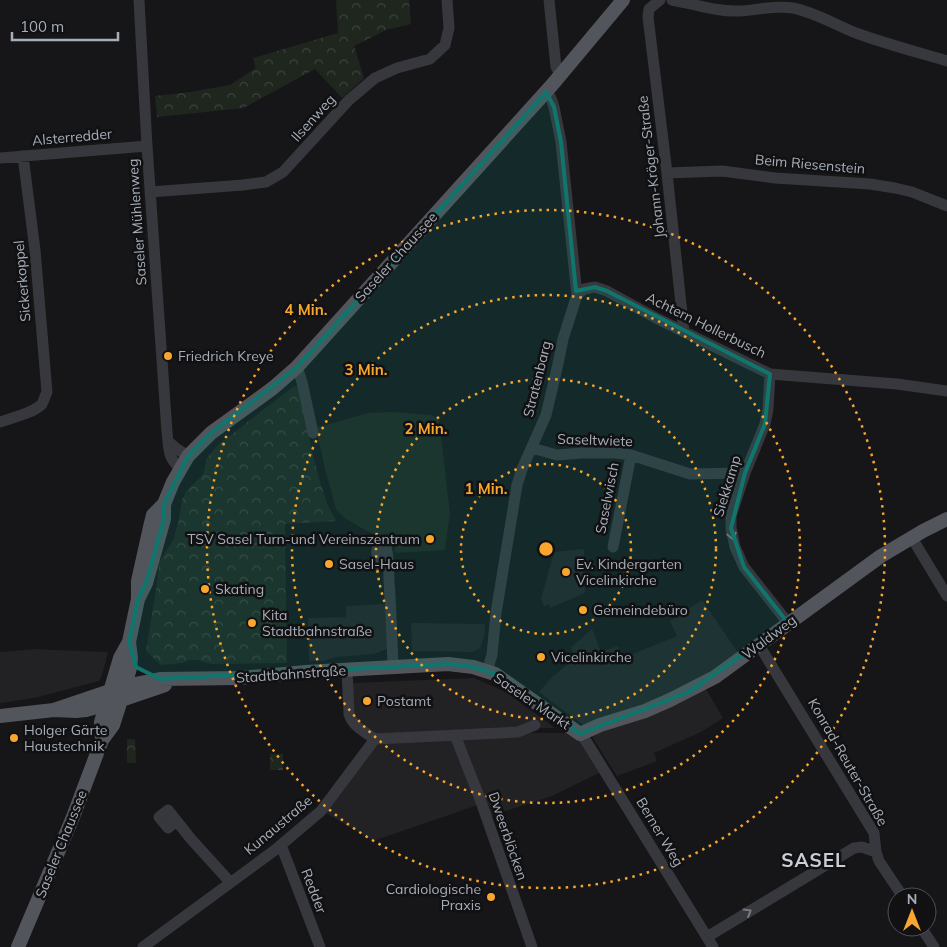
<svg xmlns="http://www.w3.org/2000/svg" width="947" height="947" viewBox="0 0 947 947" font-family="Mulish,sans-serif">
  <defs>
    <pattern id="forest-crowns" width="20" height="18" patternUnits="userSpaceOnUse" patternTransform="scale(1.25)"><rect width="20" height="18" fill="#1e261e"/><path d="M2 6a3 3 0 1 1 6 0M12 15a3 3 0 1 1 6 0" fill="none" stroke="#3c433d"/></pattern>
  </defs>
  <rect width="100%" height="100%" fill="#161618"/>
  <!-- built -->
  <path fill="#222225" d="M584,549l1,44 -35,15 -1,-4 -5,2 -3,-7 13,-47z
    M702,600l37,54 -36,24 -47,23 -73,24 -44,-33 12,-14 24,-20 -4,-11 21,-18 9,23 17,-6 5,12 54,-22 -7,-15z
    M386,604l1,45 -13,5 -37,3 -14,4h-14l-1,-43 38,-1v-11z
    M411,623l74,1 -1,13 -4,11 -8,4 -60,-1z
    M36,649l19,1 53,2 -6,24 -3,5 -65,17 -34,5v-51z
    M474,678l32,14 49,36h-22l-156,9 -15,-9 -8,-14 -2,-31z
    M706,689l17,29 -22,14 -47,21 3,8 -40,15 -26,-41z
    M533,733h42l28,38 -51,25 -62,20 -32,-80z
    M454,737l24,68 -105,36 -47,-28 51,-72z"/>
  <!-- forest -->
  <path fill="url(#forest-crowns)" d="M336,0h73l2,24 -25,6 -32,16 10,32 -22,20 -27,-29 -66,36 -5,3 -87,9 -2,-21 35,-4 40,-7 26,-17 -3,-10 85,-25z
    M294,386l5,2c6,29 11,58 19,87 5,16 9,33 19,46l-52,3 2,139 -76,1 -14,-4h-7l-8,3 -21,2 -15,-14 11,-68 2,-21 14,-22 5,-16 4,-24 4,-9 14,-13 4,-6 2,-13 12,-14z
    M127,739h8l1,24h-9z
    M270,754h13v16h-13z"/>
  <!-- pitch -->
  <path fill="#1e261e" d="M392,412l40,3 7,5 11,93 -5,37 -50,3 -1,-10 -29,-13 -19,-11 -10,-10 -11,-40 -9,-41 52,-15z
    M208,578l6,1 1,2 -3,8 1,3 -9,9 -2,-1 -2,8 -14,1v-8l-1,-1 3,-6 8,3 2,-14 3,-3z"/>
  <g fill="none" stroke-linecap="round" stroke-linejoin="round">
    <!-- minor -->
    <path stroke="#37383d" stroke-width="11" d="M139,0l8,146 20,286c2,15 0,26 13,36
      M549,0l7,67 5,8
      M660,0l-11,9 -1,8 19,156 17,159
      M672,0c22,4 45,12 68,11 18,-1 35,-6 53,-3 21,4 43,17 63,25 30,11 61,19 91,28
      M0,158l147,-12
      M667,173l55,-2 53,7 95,6 25,4 17,4 35,14
      M150,192l93,-7 23,-3 17,-10 66,-72 26,-22 22,-10 33,-9 15,-14 4,-17 -2,-28
      M577,295l7,-6 11,-2 12,4 49,27 114,56 127,10 50,7
      M297,367l5,15 11,51
      M770,374l-2,35 -3,15 -20,49 -14,43v12l4,19 9,20 44,56
      M0,422c11,-4 34,-9 42,-18 2,-4 3,-8 5,-12l-12,-142 -12,-94
      M168,441l9,8 11,7
      M532,448l25,7 25,-2h34l15,2 59,19 55,-1
      M912,538l35,58
      M613,547l18,-92
      M388,566l-9,-1c-2,-6 -6,-24 7,-18 3,10 3,23 3,34 2,29 3,58 4,86
      M759,645l115,188 2,19 3,9 24,36
      M347,670l2,44c3,12 16,18 26,25
      M487,671l5,-16 4,-42 21,-128 5,-16 24,-54 12,-51 5,-25 14,-44 -16,-153 -7,-35 -3,-9 -5,-6
      M580,734l6,7 127,206
      M455,735l25,64 52,148
      M375,739l143,-7 17,-7
      M176,821l-8,7 -9,-11 9,-7 23,29 39,43
      M281,845l39,102
      M921,927l13,20
      M707,937l147,-89 8,-1 14,5
      M143,947l132,-97 46,-39 54,-72"/>
    <!-- major -->
    <path stroke="#53555c" stroke-width="14" d="M138,599l8,-16 18,-64v-15l9,-22 15,-26 23,-23 62,-45 24,-21 255,-282 71,-85
      M54,710l71,-24 35,-7 79,-1 67,-6 142,-8 25,3 22,7 85,60 20,-9 45,-14 25,-11 45,-23 166,-121 42,-25 24,-12
      M0,716l54,-6 22,1 10,-1 35,-10 44,-15
      M102,740l-1,-18 19,-64 9,-16 9,-43v-18l12,-54 3,-12 11,-11
      M18,947l55,-130 29,-77 11,-15 8,-25 9,-32 1,-10 -2,-16"/>
  </g>
  <!-- one-way arrows -->
  <defs><path id="oneway-chevron" d="M-2-3.5L2.5 0L-2 3.5" fill="none" stroke-width="1.6" stroke-linecap="round" stroke-linejoin="round" transform="scale(1.25)"/></defs>
  <g stroke="#757981">
    <use href="#oneway-chevron" transform="translate(732 536) rotate(78)"/>
    <use href="#oneway-chevron" transform="translate(748 912) rotate(-31)"/>
  </g>
  <!-- marked area -->
  <path fill="#0f766e" fill-opacity="0.2" stroke="#0f766e" stroke-width="4" stroke-linejoin="round" d="M546,92l8,15 7,35 15,149 19,-4 12,4 163,83 -5,50 -20,49 -14,55 13,39 44,56 -99,69 -109,42 -85,-60 -22,-7 -25,-3 -288,15 -24,-12 -7,-25 9,-43 8,-16 18,-64v-15l24,-48 23,-23 86,-66z"/>
  <!-- distance rings -->
  <g fill="none" stroke="#f8a62e" stroke-width="2.5" stroke-dasharray="2.5 5">
    <circle cx="546" cy="549" r="85"/>
    <circle cx="546" cy="549" r="170"/>
    <circle cx="546" cy="549" r="254"/>
    <circle cx="546" cy="549" r="339"/>
  </g>
  <!-- markers -->
  <g fill="#f8a62e" stroke="#111113" stroke-width="2">
    <circle cx="168" cy="356" r="5"/>
    <circle cx="430" cy="539" r="5"/>
    <circle cx="329" cy="564" r="5"/>
    <circle cx="566" cy="572" r="5"/>
    <circle cx="205" cy="589" r="5"/>
    <circle cx="583" cy="610" r="5"/>
    <circle cx="252" cy="623" r="5"/>
    <circle cx="541" cy="657" r="5"/>
    <circle cx="367" cy="701" r="5"/>
    <circle cx="14" cy="738" r="5"/>
    <circle cx="491" cy="897" r="5"/>
  </g>
  <g text-anchor="middle" stroke-width="5" stroke-linejoin="round" paint-order="stroke">
    <!-- street labels -->
    <g font-size="14" fill="#a7aeb8" stroke="#111113">
      <text transform="translate(313 118) rotate(-48)" y="5">Ilsenweg</text>
      <text transform="translate(72 137) rotate(-5)" y="5">Alsterredder</text>
      <text transform="translate(810 164) rotate(5)" y="5">Beim Riesenstein</text>
      <text transform="translate(651 167) rotate(-97)" y="5">Johann-Kröger-Straße</text>
      <text transform="translate(137 222) rotate(-94)" y="5">Saseler Mühlenweg</text>
      <text transform="translate(396 257) rotate(-48)" y="5">Saseler Chaussee</text>
      <text transform="translate(22 281) rotate(-95)" y="5">Sickerkoppel</text>
      <text transform="translate(706 325) rotate(26)" y="5">Achtern Hollerbusch</text>
      <text transform="translate(537 379) rotate(-76)" y="5">Stratenbarg</text>
      <text transform="translate(595 440) rotate(2)" y="5">Saseltwiete</text>
      <text transform="translate(727 486) rotate(-73)" y="5">Siekkamp</text>
      <text transform="translate(607 498) rotate(-79)" y="5">Saselwisch</text>
      <text transform="translate(769 637) rotate(-37)" y="5">Waldweg</text>
      <text transform="translate(291 674) rotate(-4)" y="5">Stadtbahnstraße</text>
      <text transform="translate(532 701) rotate(34)" y="5">Saseler Markt</text>
      <text transform="translate(848 762) rotate(60)" y="5">Konrad-Reuter-Straße</text>
      <text transform="translate(278 825) rotate(-40)" y="5">Kunaustraße</text>
      <text transform="translate(660 832) rotate(59)" y="5">Berner Weg</text>
      <text transform="translate(508 836) rotate(71)" y="5">Dweerblöcken</text>
      <text transform="translate(61 844) rotate(-68)" y="5">Saseler Chaussee</text>
      <text transform="translate(314 891) rotate(69)" y="5">Redder</text>
    </g>
    <!-- poi labels -->
    <g font-size="14" fill="#a7aeb8" stroke="#111113" text-anchor="start">
      <text x="178" y="361">Friedrich Kreye</text>
      <text x="420" y="544" text-anchor="end">TSV Sasel Turn-und Vereinszentrum</text>
      <text x="339" y="569">Sasel-Haus</text>
      <text x="576" y="569">Ev. Kindergarten<tspan x="576" dy="16">Vicelinkirche</tspan></text>
      <text x="215" y="594">Skating</text>
      <text x="593" y="615">Gemeindebüro</text>
      <text x="262" y="620">Kita<tspan x="262" dy="16">Stadtbahnstraße</tspan></text>
      <text x="551" y="662">Vicelinkirche</text>
      <text x="377" y="706">Postamt</text>
      <text x="24" y="735">Holger Gärte<tspan x="24" dy="16">Haustechnik</tspan></text>
      <text x="481" y="894" text-anchor="end">Cardiologische<tspan x="481" dy="16">Praxis</tspan></text>
    </g>
    <!-- district labels -->
    <g font-size="19" font-weight="bold" letter-spacing="1" fill="#c9cdd4" stroke="#111113">
      <text x="814" y="867">SASEL</text>
    </g>
  </g>
  <circle cx="546" cy="549" r="8" fill="#f8a62e" stroke="#111113" stroke-width="2.5"/>
  <g font-size="15" text-anchor="middle" font-weight="bold" fill="#f8a62e" stroke="#111113" stroke-width="5" stroke-linejoin="round" paint-order="stroke">
    <text x="306" y="315">4 Min.</text>
    <text x="366" y="375">3 Min.</text>
    <text x="426" y="434">2 Min.</text>
    <text x="486" y="494">1 Min.</text>
  </g>
  <!-- north arrow -->
  <g transform="translate(912 912)"><circle r="24" fill="#111113" stroke="#4d5055"/>
  <path d="M0-4L9 19L0 12L-9 19Z" fill="#f8a62e"/>
  <text y="-8" font-size="14" font-weight="bold" text-anchor="middle" fill="#a7aeb8">N</text>
  </g>
  <!-- scale -->
  <path d="M12 32v8h106v-8" fill="none" stroke="#a7aeb8" stroke-width="2.5"/>
  <text x="20" y="32" font-size="15" fill="#a7aeb8" stroke="#111113" stroke-width="4" paint-order="stroke">100 m</text>
</svg>
